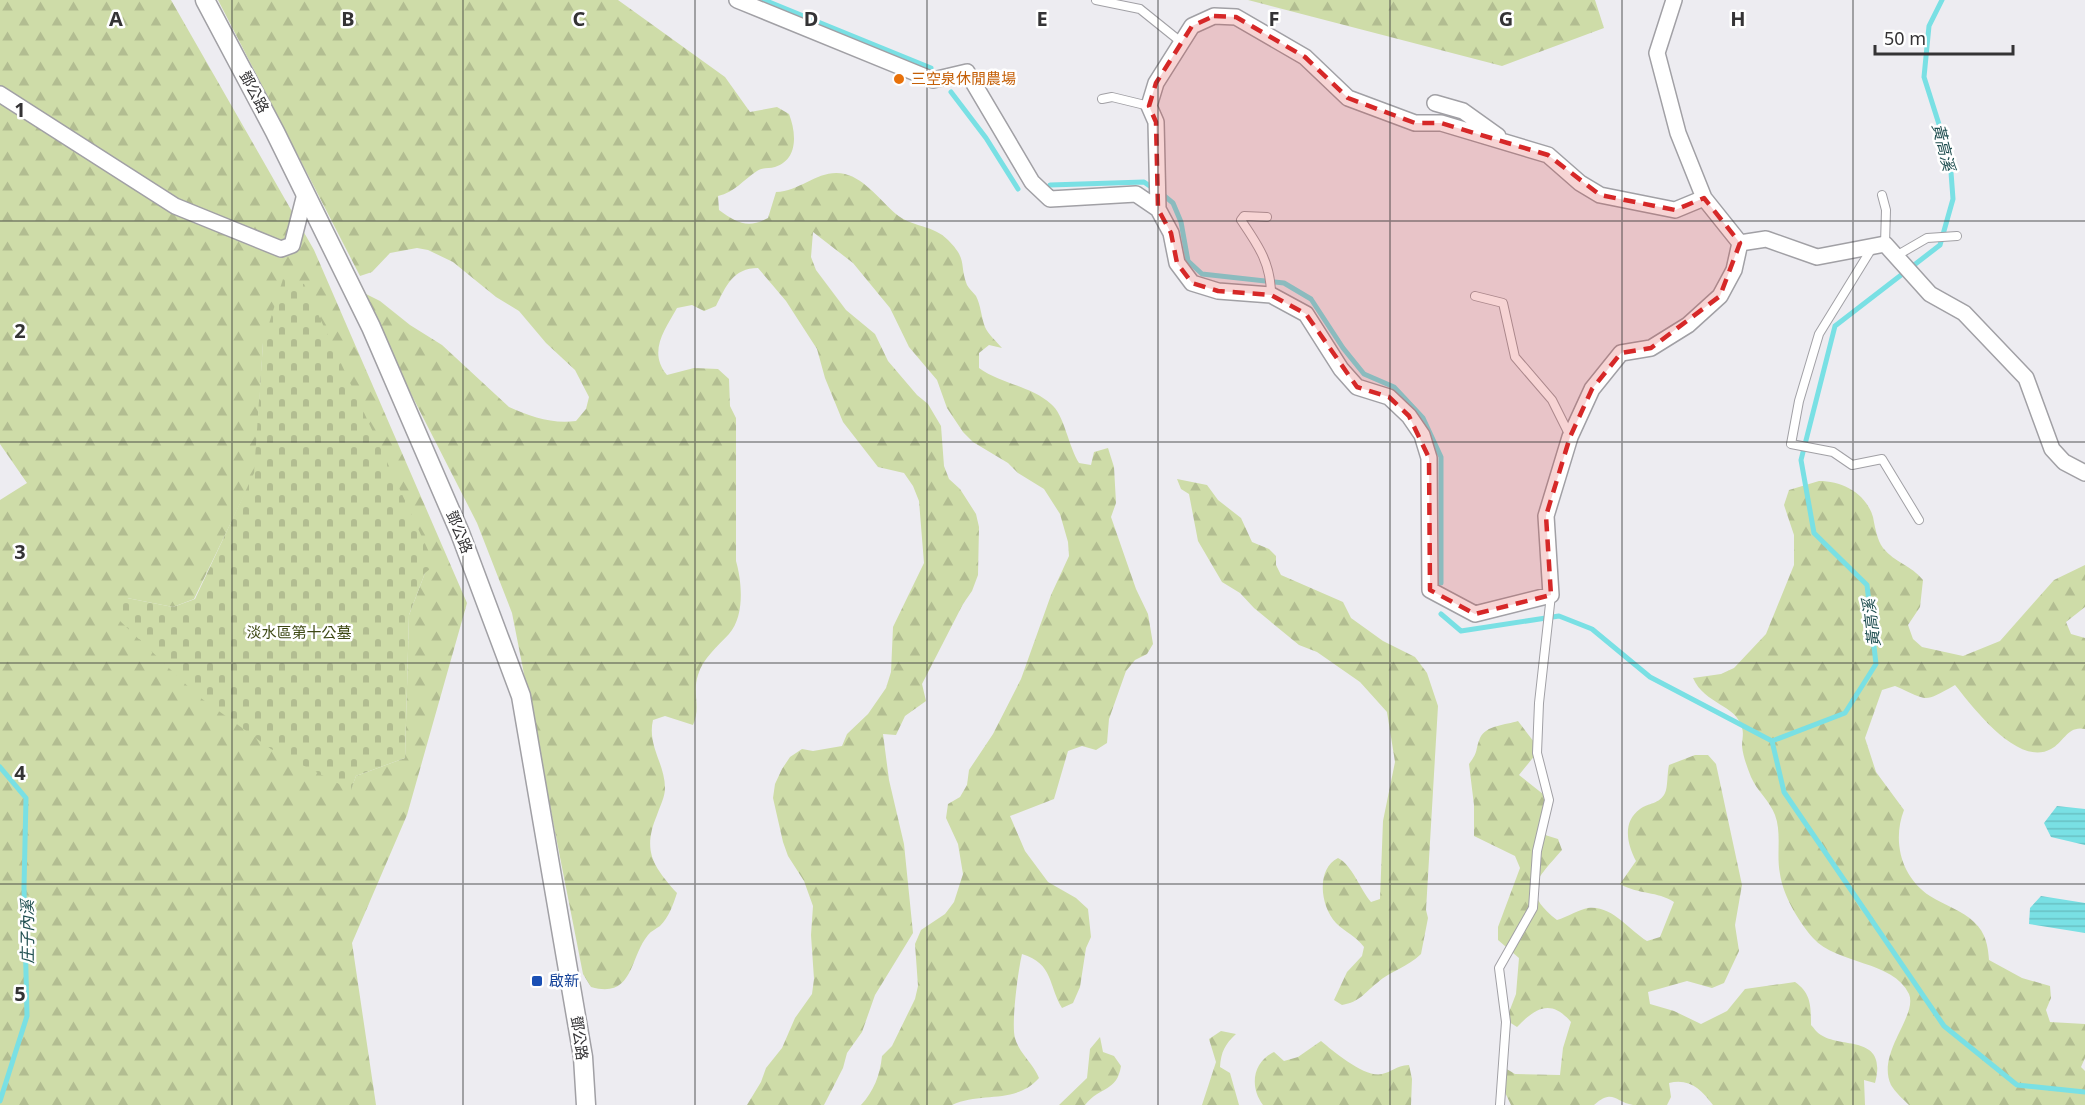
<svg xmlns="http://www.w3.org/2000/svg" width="2085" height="1105" viewBox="0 0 2085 1105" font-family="'Noto Sans','Noto Sans TC',sans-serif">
  <defs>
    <pattern id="forest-firs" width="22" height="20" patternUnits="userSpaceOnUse" patternTransform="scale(1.5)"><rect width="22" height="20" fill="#cedca8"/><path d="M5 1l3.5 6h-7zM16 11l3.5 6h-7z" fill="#b2bd91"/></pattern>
    <pattern id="cemetery-stones" width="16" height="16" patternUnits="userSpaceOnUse" patternTransform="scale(1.5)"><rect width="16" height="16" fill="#cedca8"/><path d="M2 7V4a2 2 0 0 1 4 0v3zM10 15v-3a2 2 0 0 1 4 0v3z" fill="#b2bd91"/></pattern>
    <pattern id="water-rules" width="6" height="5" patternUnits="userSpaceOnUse" patternTransform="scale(1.5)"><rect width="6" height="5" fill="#79e0e4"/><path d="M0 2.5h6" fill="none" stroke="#69c1c4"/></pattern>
  </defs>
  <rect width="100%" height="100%" fill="#edecf1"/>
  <!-- forest -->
  <path fill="url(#forest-firs)" fill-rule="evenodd" d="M0,0h171l143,250 153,353 -60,212 -55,128 24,162h-376v-605l27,-17 -27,-39zM263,343l162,230 -16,42 -4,143 -49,18 -5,13 -224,-191 46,9 21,-8 61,-126z
    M218,0h400l107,77 25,35 27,-5 12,7c7,18 10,45 -14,53 -6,2 -12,0 -18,4 -14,9 -22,21 -39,25l1,14c18,13 29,19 49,8l8,-26c26,-1 43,-24 69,-18 20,5 36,27 51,40 15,13 38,11 52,26 20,20 11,24 19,45 2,4 6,7 9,11 5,10 5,20 9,31 3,7 12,15 17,21l-13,-3 -10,8v15c22,16 52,18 72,36 13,10 18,44 28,59l12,2 3,-13 14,-4 6,19 2,36 -5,14 25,72 12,25 5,30 -6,10 -12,6 -9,11 -17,48 -2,24 -11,7 -14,-4 -14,5 -14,48 -44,17 15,35 23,31 28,16 12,11 3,28 -5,11 -6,39 -7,16 -11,5c-14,-23 -8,-44 -40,-54 -4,17 -11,70 -7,84 4,15 18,25 24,40 -24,27 -57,13 -87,27h-91c13,-14 19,-30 21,-49l10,-10 23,-47 3,-13 -3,-42 6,-14 24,-16 9,-12 9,-28 -5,-30 -12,-26 2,-14 12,-7 7,-12 2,-15 24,-36 28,-55 30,-84 18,-39 -1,-14 -8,-28 -16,-25 -26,-16 -10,-10 -35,-21 -10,-10 -16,-24 -10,-28 -28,-33 -19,-39 -37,-45 -40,-31 -2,25 5,13 30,40 29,24 13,27 29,34 11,9 13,22 3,40 5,13 11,10 16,25 3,13 -1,48 -6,16 -9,13 -41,80 4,17 -21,15 -9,19 -13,-1 6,46 15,64 9,89 -38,62 -13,37 -15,21 -4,15 -19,37h-77l14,-23 5,-14 16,-20 13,-30 17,-24 2,-15 -3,-44 2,-29 -9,-25 -16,-25 -5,-14 -10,-44 2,-14 7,-15 8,-12 12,-8 11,2 29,-5 5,-12 21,-20 18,-26 5,-16 2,-45 31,-64 -5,-62 -6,-15 -9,-13 -26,-6 -35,-45 -18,-44 -8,-29 -31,-48 -28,-33c-25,0 -32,18 -42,38l-12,5 -12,-6 -15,3c-13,23 -29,44 -10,67l27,-7 24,1 11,10 1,27 6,12v143c6,21 9,55 -7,73 -11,12 -26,24 -31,41 -6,17 3,33 -5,50l-28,-9 -12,4c-6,25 12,44 12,68 0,9 -5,18 -8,27 -15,36 -4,51 20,78 -4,12 -8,24 -17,33 -4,3 -9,5 -12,9 -19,23 -14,64 -57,52l-8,-13 -71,-361 -35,-90 -119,-233 22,11 30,24 32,20 67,62c22,10 43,17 67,14l10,-12 3,-12 -14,-27 -29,-27 -27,-32 -23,-14 -43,-35 -25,-12 -11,-2 -27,5 -18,19 -12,4z
    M1248,0h347l9,28 -102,38z
    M1177,479l30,6 11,15 23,18 11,24 17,7 7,7v9l5,10 62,27 8,16 32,23 32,16 12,16 11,33 -12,204 2,8 -7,36c-13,13 -31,17 -44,29 -13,10 -17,19 -35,22l-8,-5 13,-28 15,-16 2,-9c-8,-11 -19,-15 -28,-24 -16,-17 -20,-54 2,-65 14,7 22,31 33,44l9,-3 3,-78 12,-59 -8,-50 -27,-30 -43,-30 -18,-7 -45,-37 -14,-15 -18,-11 -24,-41 -9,-47 -8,-5z
    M1819,481c23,0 47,12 54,36 2,10 4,23 10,31 12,15 28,17 40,32l-3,27 -12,18 5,14 9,8 41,9 37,-15 54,-61 31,-15v42l-19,15 5,12 14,4v91c-17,-4 -21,13 -34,20 -33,19 -79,-43 -96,-64 -33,19 -27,15 -60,1l-13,4 -17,48 11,34 28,38c-12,31 -3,67 26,86 14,9 33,15 44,26 12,11 14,24 15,38l33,18 28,8 1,12 -5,12 4,12 35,2v34l-4,9 4,4v34h-176c-6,-6 -14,-13 -18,-20 -15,-32 27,-69 18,-91 -16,-34 -72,-29 -96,-56 -15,-17 -30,-43 -33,-64 -4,-20 2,-40 -5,-59 -5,-14 -18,-24 -24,-38 -4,-10 -8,-21 -9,-31 0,-6 2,-13 0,-18 -6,-24 -37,-23 -49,-50l28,-4 13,-6 32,-34 28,-69v-30l-10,-30 5,-15z
    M1518,721l16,21 2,12 -17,21 29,23 -4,24 1,13 13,4 4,11c-25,29 -42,41 -5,70 10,-3 23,-11 31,-12 24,-3 41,22 59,33l13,-4 14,-35c-17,-11 -34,-7 -54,-18l16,-23c-9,-17 -14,-39 4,-52 8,-6 20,-5 25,-16 3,-6 2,-20 4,-28l26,-10h13l8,9 26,121 -7,40 4,26 -15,32 -12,5 -25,-7 -39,11 2,12 24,7 27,13 26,-13 18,-22 50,-7c16,11 16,24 16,43 3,3 6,8 10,10 21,14 67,-1 54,48l-11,-3 1,25h-152c-12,-16 -24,-27 -44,-22l2,14 -4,8c-11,0 -24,0 -34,0 -18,-3 -20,-17 -39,0h-83l-10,-21 4,-16 10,6 45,1 3,-27 8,-26c-20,-24 -36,-14 -54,5l-11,-7 10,-26 3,-36 -21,-18v-13l22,-59 -5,-12 -41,-20v-31l-5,-41c10,-13 6,-14 11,-26 6,-13 26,-13 38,-17z
    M1221,1031l15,3c-11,10 -15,18 -16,33l10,6 9,32h-37l14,-43 -7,-23z
    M1100,1037l3,15 11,4 7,10c-4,26 -21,20 -36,39h-26l28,-27 3,-29z
    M1321,1041c13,11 44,37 61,33 10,-2 13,-8 27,-9l3,14 -1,26h-148c-14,-19 -10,-43 11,-53l10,9 14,-4z"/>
  <!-- cemetery -->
  <path fill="url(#cemetery-stones)" d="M283,279l21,5 131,281 -10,8 -16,42 -4,143 -49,18 -5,14 -80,-41 -73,-53 -79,-76 -1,-12 9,-10 46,9 22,-8 59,-126 9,-130z"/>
  <!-- water -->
  <path fill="url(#water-rules)" d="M2057,806l28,3v36l-34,-8 -7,-14z
    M2041,896l44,7v30l-56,-9 1,-16z"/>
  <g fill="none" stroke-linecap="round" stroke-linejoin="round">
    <!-- stream -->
    <path stroke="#79e0e4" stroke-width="5" d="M764,0l167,68
      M951,92l35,46 32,51
      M1050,185l94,-3 10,7
      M1162,194l11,9 8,19 7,39 14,13 82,9 27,16 32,49 21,26 30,13 29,31 18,39v126
      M1441,614l20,17 98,-15 33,13 58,48 122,64
      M1772,741l73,-28 31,-49 -9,-79 -53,-52 -13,-73 34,-134 105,-81 13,-46 -3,-40 -26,-82 5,-51 13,-26
      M1772,741l12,51 160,234 73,59 68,7
      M0,767l26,31 -2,89 3,129 -27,85"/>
    <defs>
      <path id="service" d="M1096,0l44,9 41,33
        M1102,99l10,-2 37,9
        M1882,195l4,15 -1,34
        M1267,217l-23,-1 -3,4c17,25 30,43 30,75
        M1872,248l-53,86 -20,67 -8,43 42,8 19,13 30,-6 37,61
        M1896,256l31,-18 30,-2
        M1475,296l28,7 12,54 37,43 18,36
        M1500,1105l6,-83 -7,-54 34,-60 4,-57 12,-51 -12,-47 2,-50 12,-108"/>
      <path id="minor" d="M737,0l196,80 34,-8 65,110 18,17 86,-5 22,15 13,24 6,30 15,20 26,8 53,4 35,19 35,55 16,18 32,10 20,19 13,19 7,23 1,132 45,24 76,-19 -5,-79 24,-79 22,-48 29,-36 30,-5 37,-23 32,-29 14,-26 6,-27 -36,-45 -26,-65 -21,-80 17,-53
        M0,94l175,112 106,43 11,-4 13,-51
        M1435,103l28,8 35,25
        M1158,209l-2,-87 -7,-16 7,-23 36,-57 22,-10 22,1 69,40 43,41 67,25h26l107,32 32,28 20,12 75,15 29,-12
        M1740,243l26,-4 51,18 68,-13 45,50 34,19 62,65 26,71 12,13 21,11"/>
      <path id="tertiary" d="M205,0l70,132 96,195 89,206 61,163 62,361 3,48"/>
    </defs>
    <!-- service casing -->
    <use href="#service" stroke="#a1a0a5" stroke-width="10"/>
    <!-- minor casing -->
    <use href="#minor" stroke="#a1a0a5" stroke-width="18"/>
    <!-- tertiary casing -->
    <use href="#tertiary" stroke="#a1a0a5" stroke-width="21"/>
    <!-- service -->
    <use href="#service" stroke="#fff" stroke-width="8"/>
    <!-- minor -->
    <use href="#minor" stroke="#fff" stroke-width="15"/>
    <!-- tertiary -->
    <use href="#tertiary" stroke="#fff" stroke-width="18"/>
  </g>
  <!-- marked area -->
  <path fill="#d62828" fill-opacity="0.2" stroke="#d62828" stroke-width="4.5" stroke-dasharray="12 8" stroke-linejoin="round" d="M1214,16l22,1 69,40 43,41 67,25h26l107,32 52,40 75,15 29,-12 36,45 -20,53 -69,52 -30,5 -29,36 -22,48 -24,79 5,79 -76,19 -45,-24 -1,-132 -20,-42 -20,-19 -32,-10 -51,-73 -35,-19 -53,-4 -26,-8 -15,-20 -6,-30 -13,-24 -2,-87 -7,-16 7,-23 36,-57z"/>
  <!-- grid -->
  <path fill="none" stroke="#343335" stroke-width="1.5" stroke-opacity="0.55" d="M232,0v1105M463,0v1105M695,0v1105M927,0v1105M1158,0v1105M1390,0v1105M1622,0v1105M1853,0v1105M0,221h2085M0,442h2085M0,663h2085M0,884h2085"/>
  <!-- markers -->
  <circle fill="#e8710a" stroke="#fff" stroke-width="2" cx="899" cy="79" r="6"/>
  <rect fill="#1a4fb4" stroke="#fff" stroke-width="2" x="531" y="975" width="12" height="12" rx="3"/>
  <g text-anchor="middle" stroke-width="5" stroke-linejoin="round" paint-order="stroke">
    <!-- food labels -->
    <g font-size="15" fill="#c56008" stroke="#fff" text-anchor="start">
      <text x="911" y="84">三空泉休閒農場</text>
    </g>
    <!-- street labels -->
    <g font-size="15" fill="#343335" stroke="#fff">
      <text transform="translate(254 92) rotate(62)" y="5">鄧公路</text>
      <text transform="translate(459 532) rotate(68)" y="5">鄧公路</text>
      <text transform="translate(579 1038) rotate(82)" y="5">鄧公路</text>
    </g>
    <!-- park labels -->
    <g font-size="15" fill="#3d4813" stroke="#fff">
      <text x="299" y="638">淡水區第十公墓</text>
    </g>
    <!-- transit labels -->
    <g font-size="15" fill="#164399" stroke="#fff" text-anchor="start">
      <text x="549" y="986">啟新</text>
    </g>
    <!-- water labels -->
    <g font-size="16" font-style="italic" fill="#204f51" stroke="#fff">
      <text transform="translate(1944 147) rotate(76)" y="6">黃高溪</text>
      <text transform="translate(1871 623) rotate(-97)" y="6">黃高溪</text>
      <text transform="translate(27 932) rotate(-90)" y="6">庄子內溪</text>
    </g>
  </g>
  <g font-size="20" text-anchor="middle" font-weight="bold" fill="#343335" stroke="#fff" stroke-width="5" stroke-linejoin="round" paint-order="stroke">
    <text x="116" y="26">A</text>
    <text x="348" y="26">B</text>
    <text x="579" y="26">C</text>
    <text x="811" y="26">D</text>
    <text x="1042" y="26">E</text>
    <text x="1274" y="26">F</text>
    <text x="1506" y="26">G</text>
    <text x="1738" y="26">H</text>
    <text x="20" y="117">1</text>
    <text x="20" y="338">2</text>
    <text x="20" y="559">3</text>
    <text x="20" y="780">4</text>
    <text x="20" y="1001">5</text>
  </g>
  <!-- scale -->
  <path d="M1875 45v9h138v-9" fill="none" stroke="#343335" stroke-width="3"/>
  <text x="1884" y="45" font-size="18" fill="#343335" stroke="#ffffff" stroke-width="4.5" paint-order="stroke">50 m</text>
</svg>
